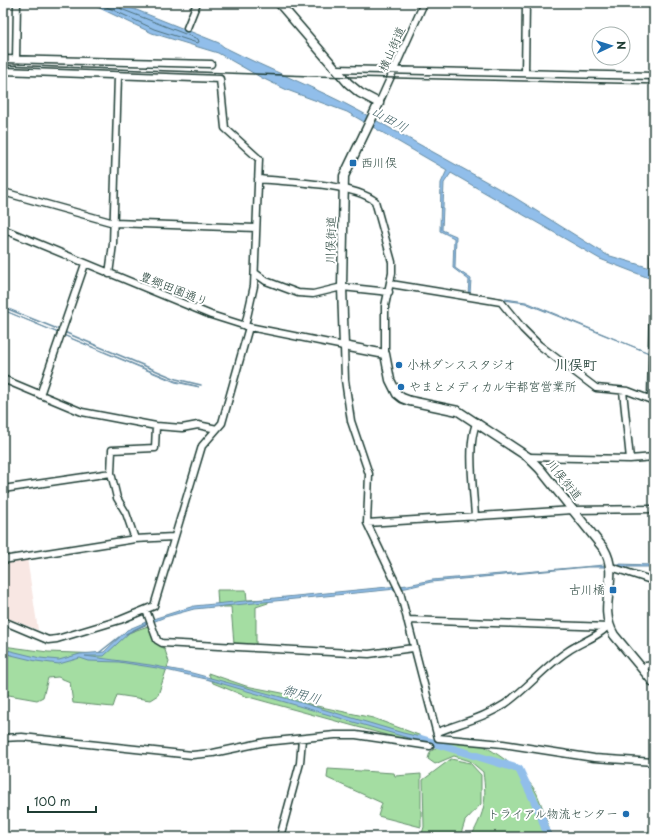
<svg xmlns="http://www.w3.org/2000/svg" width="657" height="840" viewBox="0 0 657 840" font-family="'Playpen Sans','Klee One',sans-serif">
  <rect width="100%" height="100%" fill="#fff"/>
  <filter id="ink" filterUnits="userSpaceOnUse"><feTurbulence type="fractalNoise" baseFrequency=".025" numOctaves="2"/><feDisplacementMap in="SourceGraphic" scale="8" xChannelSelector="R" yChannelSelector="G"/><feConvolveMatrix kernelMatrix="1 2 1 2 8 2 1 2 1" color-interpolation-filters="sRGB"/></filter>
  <g filter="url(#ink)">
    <!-- built -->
    <path fill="#f8e7e3" d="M27,558l11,72 -35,-14v-55z"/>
    <!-- green -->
    <path fill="#a4dda2" stroke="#628d6b" d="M217,590h29l1,10 21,-1v4l-12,4v39l-22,-2 -3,-37h-13z
      M148,626l17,24 4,12 -11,33 -8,5 -33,-5 -4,12 -40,-4 -3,-21 -12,-5 -10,1 -5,19 -6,3 -34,-6v-48l45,6 56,2 24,-21z
      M208,673l38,13 36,7 30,12 61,13 51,19 -2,7 -21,-5 -156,-43 -32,-13z
      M450,738c4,0 8,0 12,0 23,3 65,35 75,56 6,13 10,29 15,43h-81c14,-27 16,-34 12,-65l-13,-11 -16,-5 -19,8 -7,-5 2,-7z
      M451,759l19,4 11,12v29l-16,17 -5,16h-39l3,-10 -1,-47z
      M328,769l66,4 1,3 26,-2v53l-43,-11 4,-13 -55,-25z"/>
    <!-- water -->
    <path fill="#91beea" stroke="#638aa1" d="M89,3h30l100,40 5,4c45,23 93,41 137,65l153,85 93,58 47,14v11l-54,-21 -149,-86 -7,10 -2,47 14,6 -1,32 16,11 -1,15 56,8 123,51 -124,-50 -57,-8 1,-15 -16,-12 1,-30 -14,-7 1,-48 6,-13 -100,-58 -60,-22 -25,-12 -44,-25 -66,-20z
      M3,310l172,71 22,5 2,1 -24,-5z
      M616,564l38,1v2h-67l-156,15 -25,6 -212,21 -29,8 -34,14 -27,25h-19l65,9 42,8 100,27 111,33 30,7 -4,4 -223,-65 -49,-11 -38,-6 -30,-1 -9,-3 -21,6 -23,-3 -33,-8v-4l37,9 19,2 21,-6 24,-2 23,-22 26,-11 41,-13 214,-21 24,-5z"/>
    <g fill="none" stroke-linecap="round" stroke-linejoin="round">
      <!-- shore -->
      <path stroke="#4d717d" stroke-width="1" d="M98,3l56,26 43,14 2,-1 -1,-3 -77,-30 -3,-6"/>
      <!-- stream -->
      <path stroke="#638aa1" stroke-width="1.5" d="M3,307l57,23
        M64,332l112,47 25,6
        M126,634l20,-10
        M100,652l19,-15"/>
      <!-- river -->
      <path stroke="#91beea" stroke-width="8" d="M421,739l98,30 21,44 8,24"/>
      <defs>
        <path id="minor" d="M187,28l10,-25
          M3,59l208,5
          M16,60l1,-57
          M336,69l318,7
          M3,71l217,8 5,49 34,31 -5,127 -9,40
          M525,73l1,-70
          M379,103l45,-100
          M258,179c31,3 93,4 117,22l17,61v11l-7,33v48
          M3,192l111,31 142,5
          M3,229l208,86 38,12 95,19 1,34 6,41 18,53 -2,49 33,69 38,146 65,6 91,14 60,4
          M255,273l11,8 32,12 15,1 29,-7 47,5
          M109,274l4,-30 5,-168
          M391,284l110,18 22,27 16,16 57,43 32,3 26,10
          M3,379l79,33 74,14 26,2 16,-3 19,4
          M623,391l7,68
          M40,395l45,-131
          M651,399l3,-144
          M528,457l102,2 24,-2
          M3,489l108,-16
          M475,517c-1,-24 -9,-74 2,-95
          M367,523l206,-13 81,-1
          M135,539l-9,-26 -9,-15 -6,-25 1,-23 43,-2 1,-22
          M3,560l132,-21 38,-2
          M611,567l43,14
          M146,610l11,30 5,3 207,11 44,-6
          M407,620l202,7
          M3,621l45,19 9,-1 63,-19 34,-14 48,-160 20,-23 27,-96
          M642,669l4,-3 8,-1
          M438,732c22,-9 46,-14 67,-28 23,-16 40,-38 63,-53 13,-9 28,-13 39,-24
          M3,738l19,-1 170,18 21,-2 52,-11 70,-7h21l74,11
          M280,837l20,-74 2,-24"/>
        <path id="major" d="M279,3l69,80 12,10 19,10 -35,73 -2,111 2,59 41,8 5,26 7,14 5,4 8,3 48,10 70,46 12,12 64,80c17,29 -8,56 10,86l40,48"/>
      </defs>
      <!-- minor casing -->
      <use href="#minor" stroke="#1f3d34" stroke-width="9"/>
      <!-- major casing -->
      <use href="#major" stroke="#1f3d34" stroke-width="11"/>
      <!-- minor -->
      <use href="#minor" stroke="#fff" stroke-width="6"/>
      <!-- major -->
      <use href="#major" stroke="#fff" stroke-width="8"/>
      <!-- rail -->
      <path stroke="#1f3d34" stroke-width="1.5" d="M3,65l308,11 343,8"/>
    </g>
  </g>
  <!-- markers -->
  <g fill="#1f6fb2" stroke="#fff" stroke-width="1.5">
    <rect x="349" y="159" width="8" height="8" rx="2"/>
    <circle cx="399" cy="365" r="4"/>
    <circle cx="401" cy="387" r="4"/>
    <rect x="609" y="586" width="8" height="8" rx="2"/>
    <circle cx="626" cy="814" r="4"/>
  </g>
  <g text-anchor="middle" stroke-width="4" stroke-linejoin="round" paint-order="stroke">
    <!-- street labels -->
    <g font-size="12" fill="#1f3d34" stroke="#fff">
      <text transform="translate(392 49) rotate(-66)" y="4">横山街道</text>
      <text transform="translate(331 240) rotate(-89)" y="4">川俣街道</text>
      <text transform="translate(174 289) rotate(22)" y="4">豊郷田園通り</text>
      <text transform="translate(564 480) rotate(51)" y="4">川俣街道</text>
    </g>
    <!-- poi labels -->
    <g font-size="12" fill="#1f3d34" stroke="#fff" text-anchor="start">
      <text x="361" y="167">西川俣</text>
      <text x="407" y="369">小林ダンススタジオ</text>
      <text x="409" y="391">やまとメディカル宇都宮営業所</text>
      <text x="605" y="594" text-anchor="end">古川橋</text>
      <text x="618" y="818" text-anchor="end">トライアル物流センター</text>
    </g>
    <!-- water labels -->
    <g font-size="13" font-style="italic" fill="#3c5d62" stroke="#fff">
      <text transform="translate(390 119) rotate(30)" y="5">山田川</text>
      <text transform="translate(302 694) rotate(16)" y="5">御用川</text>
    </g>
    <!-- quarter labels -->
    <g font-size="14" font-weight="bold" fill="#1f3d34" stroke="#fff">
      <text x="576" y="370">川俣町</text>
    </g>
  </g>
  <!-- margin -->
  <rect width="657" height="840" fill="none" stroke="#fff" stroke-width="16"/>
  <rect x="8" y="8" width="641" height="824" fill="none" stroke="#1f3d34" stroke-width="1.5" filter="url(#ink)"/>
  <!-- north arrow -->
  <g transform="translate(611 46) rotate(86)"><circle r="19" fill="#ffffff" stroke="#a5b1ae"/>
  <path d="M0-3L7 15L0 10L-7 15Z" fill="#1f6fb2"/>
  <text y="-6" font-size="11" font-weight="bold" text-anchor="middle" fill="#1f3d34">N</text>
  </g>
  <!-- scale -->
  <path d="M28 806v6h68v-6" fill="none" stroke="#1f3d34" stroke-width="2"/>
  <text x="34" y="806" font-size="12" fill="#1f3d34" stroke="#ffffff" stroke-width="3" paint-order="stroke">100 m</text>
</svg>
